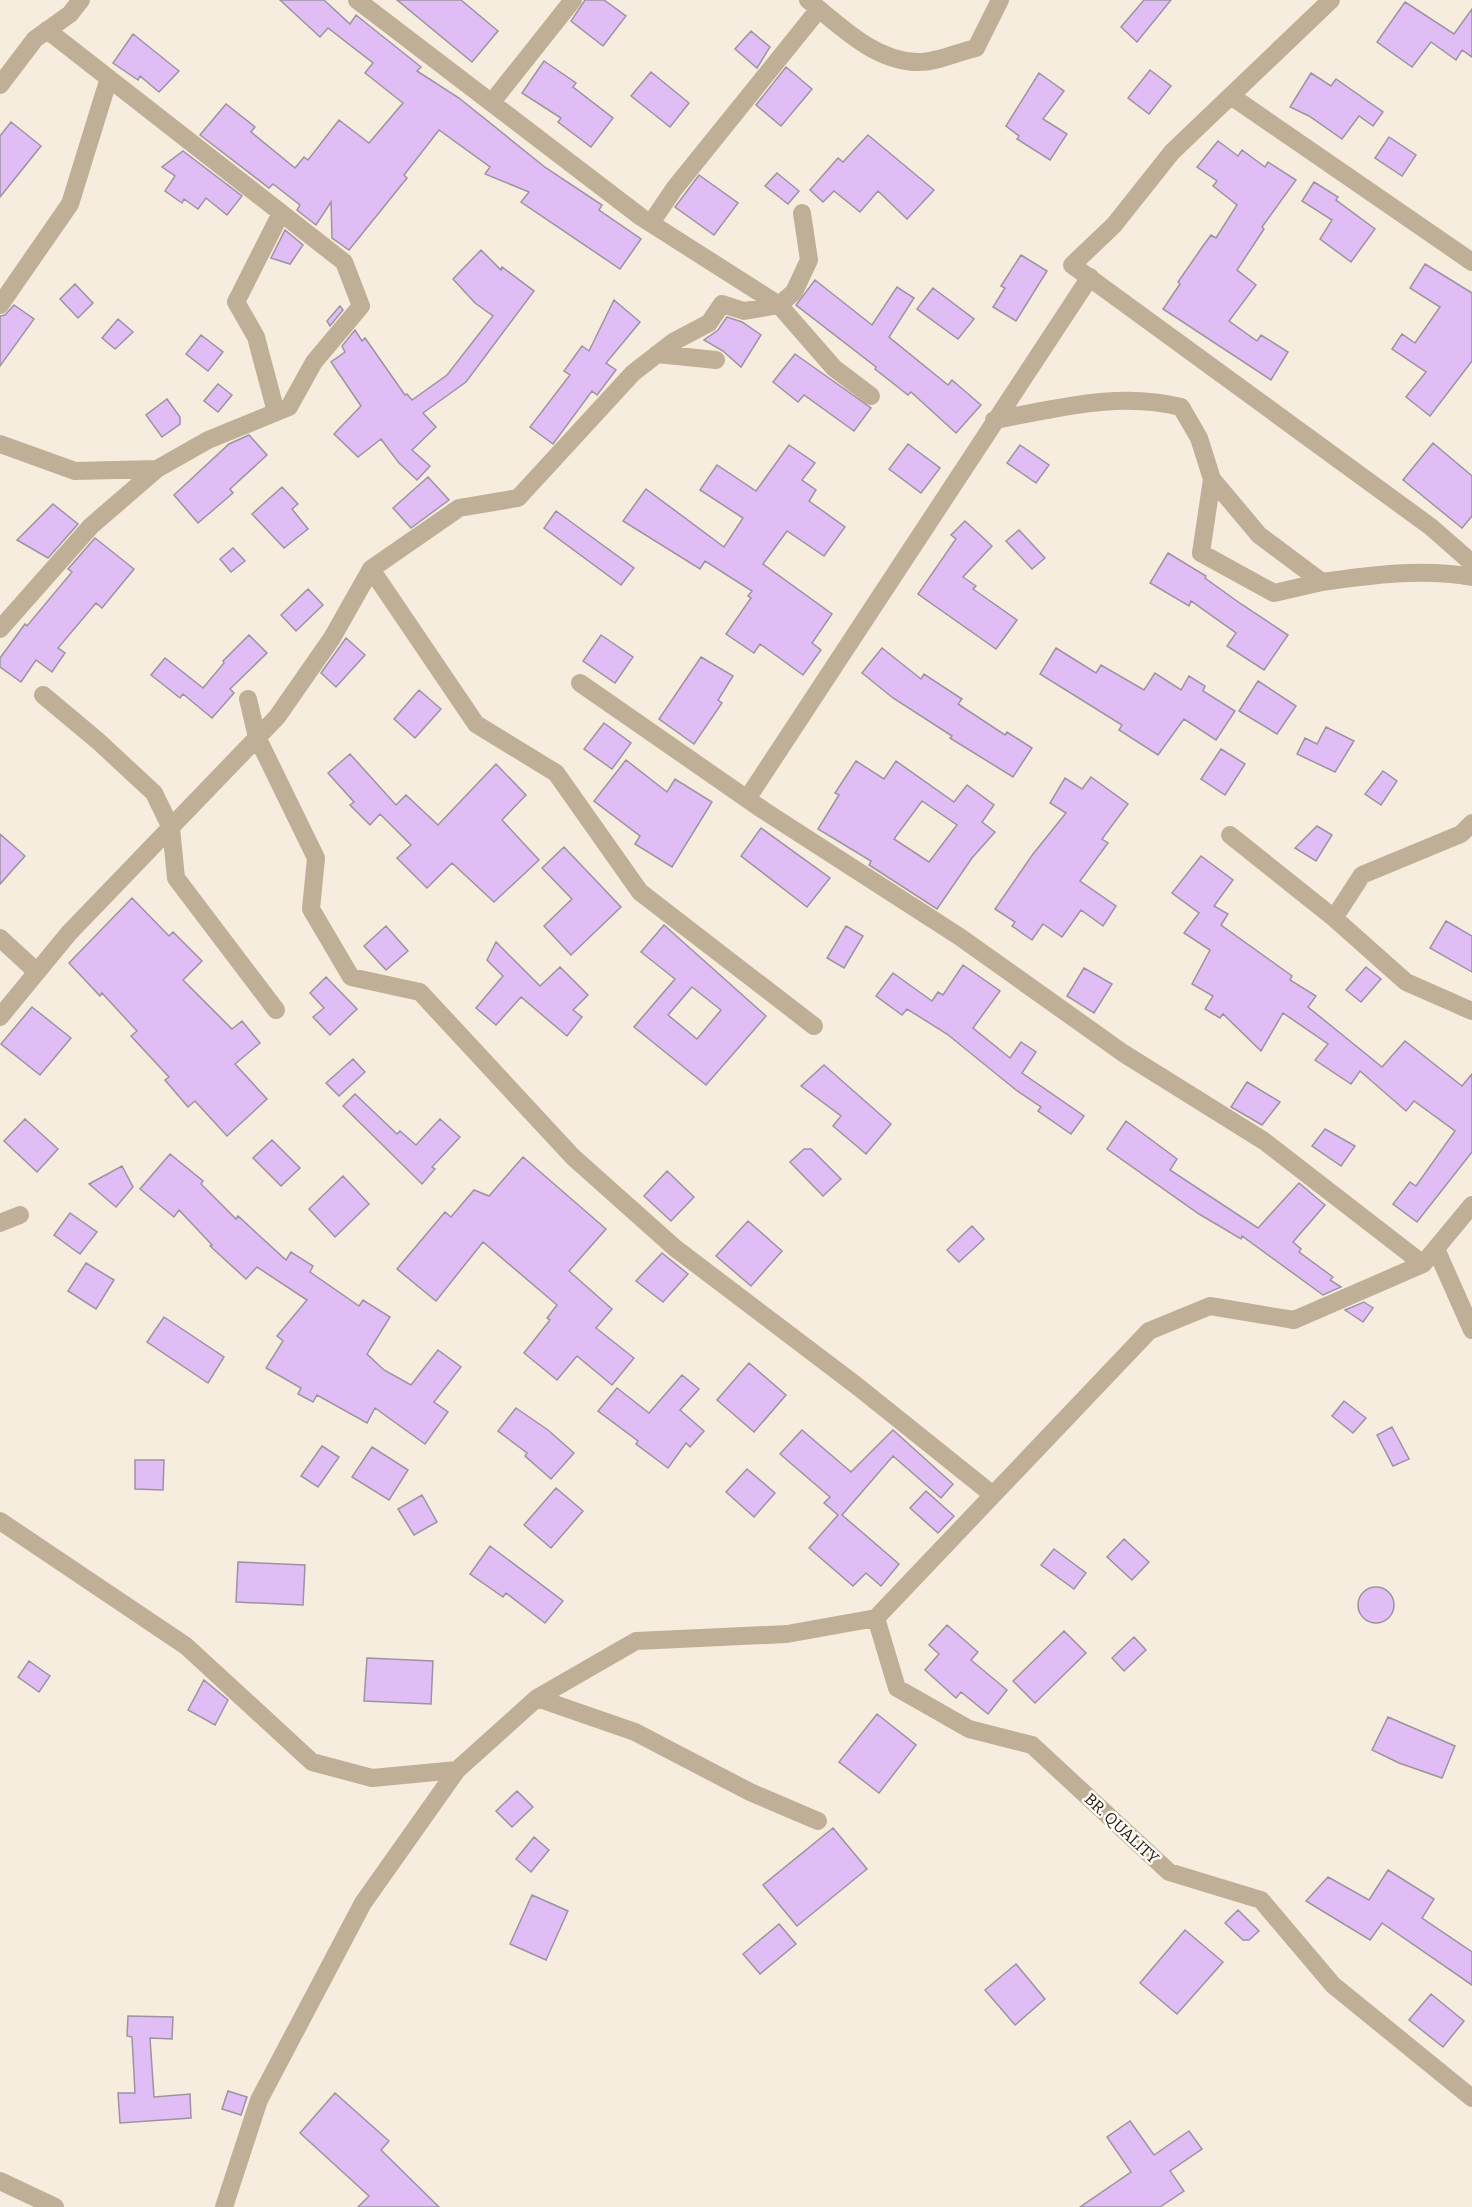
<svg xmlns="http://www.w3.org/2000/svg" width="1472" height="2207" viewBox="0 0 1472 2207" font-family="Bitter,serif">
  <rect width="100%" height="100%" fill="#f7eddf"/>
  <!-- building -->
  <path fill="#e1bdf6" stroke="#9c94a1" stroke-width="1.5" fill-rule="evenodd" d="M280,0h44l26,24 6,-9 65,52 -4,4 42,27 87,70 56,37 -3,5 42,29 -21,30 -99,-67 8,-10 -44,-18 5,-7 -51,-37 -35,45 3,3 -58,72 -17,-12 -1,-36 -15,23 -19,-15 3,-5 -27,-21 -4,4 -69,-53 26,-31 29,23 -4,5 44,36 9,-11 4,3 31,-40 30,23 34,-40 -38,-30 8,-10 -45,-35 -8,9z
    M397,0h64l37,31 -26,31z
    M585,0h19l22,16 -23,30 -32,-25z
    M1144,0h27l-34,42 -16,-15z
    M1405,2l49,32 18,-25v48l-10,-7 -6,10 -25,-18 -19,25 -35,-25z
    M751,31l19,16 -13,21 -22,-19z
    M133,34l46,37 -20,21 -19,-16 -2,4 -25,-17z
    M544,61l32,22 -3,4 40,31 -22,29 -33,-25 3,-4 -39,-25z
    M786,67l26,22 -31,37 -25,-21z
    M1150,70l21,16 -22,28 -21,-16z
    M651,72l38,31 -19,24 -39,-31z
    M1039,73l25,18 -21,28 24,15 -17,26 -33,-21 2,-3 -13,-10z
    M1311,73l20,13 5,-7 47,33 -10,14 -14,-10 -17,23 -33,-23 -19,-9z
    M11,122l30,24 -41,51v-61z
    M868,135l66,55 -27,29 -29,-28 -18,21 -26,-21 -11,11 -13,-12 28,-32 5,4z
    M1389,137l27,18 -14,21 -27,-18z
    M1218,141l20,15 4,-6 23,17 3,-5 28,18 -34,47 2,2 -27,41 19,15 -27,36 28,20 4,-6 27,17 -17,28 -108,-71 17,-25 -2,-2 25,-36 8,-11 5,3 21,-33 -24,-19 4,-5 -20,-14z
    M183,151l59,45 -15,19 -21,-17 -8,11 -14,-10 -2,4 -17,-12 10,-15 -13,-9z
    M777,173l22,18 -11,13 -23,-18z
    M699,175l39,28 -24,32 -39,-28z
    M1314,182l24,15 -2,3 39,29 -24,33 -31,-23 12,-19 -30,-19z
    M285,230l18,15 -13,19 -19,-6z
    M481,250l20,20 1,-3 32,24 -68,91 -43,31 13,14 -24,23 18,16 -13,14 -18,-17 -18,-24 -23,18 -24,-23 27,-28 -30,-44 14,-10 -3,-6 13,-16 7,11 3,-3 40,57 2,-1 5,6 35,-25 46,-59 -18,-13 -22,-24z
    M1021,255l26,16 -31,50 -23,-14 12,-19 -4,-2z
    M1425,264l47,29v68l-42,55 -24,-19 20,-25 -34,-23 10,-15 13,9 25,-36 -30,-19z
    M815,280l57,45 25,-38 17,11 -25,39 59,48 4,-5 29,25 -25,28 -45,-41 -3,3 -33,-26 1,-2 -80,-62z
    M75,284l18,19 -15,15 -18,-19z
    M933,288l41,31 -16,20 -41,-30z
    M614,300l26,22 -34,41 10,7 -19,25 -5,-4 -39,53 -23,-17 40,-52 -6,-4 18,-25 7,5z
    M14,305l20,14 -34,47v-50l5,-1z
    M340,306l3,4 -13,16 -3,-5z
    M727,317l15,5 19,13 -20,32 -18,-16 -19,-11 14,-10z
    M118,319l15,13 -18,17 -13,-11z
    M201,335l22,17 -15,19 -22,-17z
    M795,354l76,54 -17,23 -50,-36 -6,7 -25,-20z
    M218,384l14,11 -14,17 -14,-11z
    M167,399l13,18v7l-18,13 -16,-22z
    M249,435l18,20 -37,34 3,4 -35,30 -24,-28 55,-51z
    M1433,443l39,33v40l-10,12 -59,-48z
    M908,444l32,24 -19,25 -32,-24z
    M789,445l26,18 -13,17 14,10 -7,11 36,26 -21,29 -37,-25 -24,33 69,50 -20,29 9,7 -18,25 -43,-31 -6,9 -28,-19 25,-36 -3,-2 4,-5 -47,-30 -5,8 -77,-48 23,-32 78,58 19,-29 -43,-28 17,-25 39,26z
    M1020,445l29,20 -13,18 -29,-20z
    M428,477l21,23 -38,28 -18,-20z
    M282,487l16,17 -6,5 16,20 -24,19 -32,-34z
    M53,504l25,20 -30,34 -31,-18z
    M556,511l78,57 -13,17 -77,-57z
    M965,521l27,25 -29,31 13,9 -3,3 44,31 -21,29 -78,-55 38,-55 -5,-4z
    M1019,530l26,28 -13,11 -26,-28z
    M95,538l39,31 -32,39 -6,-5 -38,45 7,5 -13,19 -16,-12 -15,22 -21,-15v-9l25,-34 2,2 45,-54 -4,-3z
    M233,548l12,13 -14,11 -11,-13z
    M1168,553l38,23 -1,2 36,26 47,31 -24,35 -37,-24 9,-13 -45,-32 -2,5 -39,-23z
    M308,589l15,16 -27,26 -15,-16z
    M249,635l18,18 -37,36 4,4 -22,25 -29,-24 -3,4 -29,-23 14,-17 38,30 21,-25 -1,-2z
    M601,635l32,22 -18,26 -32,-22z
    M346,638l19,17 -29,32 -15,-14z
    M882,648l39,31 3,-5 38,25 -4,5 47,31 2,-3 25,16 -19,29 -63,-39 2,-2 -59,-38 -31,-25z
    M1056,648l40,25 5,-8 43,25 11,-17 26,17 8,-14 16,10 -2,5 32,20 -19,29 -32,-21 -26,36 -39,-25 3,-5 -82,-51z
    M701,657l32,19 -15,24 4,3 -28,41 -35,-25z
    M1258,681l38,25 -19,28 -38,-23z
    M419,690l22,19 -26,29 -21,-19z
    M604,723l27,20 -19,26 -28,-20z
    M1326,727l28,14 -19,31 -38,-18 8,-16 12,6z
    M1221,749l24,15 -20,31 -24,-16z
    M350,754l46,51 10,-10 32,30 58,-61 30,31 -24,25 37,40 -45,42 -42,-39 -25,25 -30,-30 14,-13 -31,-31 -10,11 -20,-20 4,-3 -26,-29z
    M626,760l41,32 8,-13 37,23 -40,65 -37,-23 5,-8 -46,-35z
    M856,761l28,18 12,-18 58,41 13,-17 27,20 -12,17 13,10 -23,26 -35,51 -68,-44 2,-4 -53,-32 21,-34 -4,-2zM922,801l35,24 -28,37 -35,-23z
    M1383,771l14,10 -16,24 -16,-11z
    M1091,777l37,27 -26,35 6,4 -28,38 36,25 -13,20 -22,-16 -19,27 -19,-13 -11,16 -20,-14 3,-4 -20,-13 38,-55 33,-41 -16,-10 15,-25 17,11z
    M1317,826l15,9 -16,26 -21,-13z
    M761,828l69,50 -23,29 -66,-51z
    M0,834l25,22 -25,28z
    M564,847l57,60 -50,48 -27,-29 28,-27 -30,-31z
    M1201,856l32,24 -19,26 14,8 -7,11 71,51 -2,4 26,16 -8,11 74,60 23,-26 57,45 10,-12v78l-55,70 -24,-18 17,-22 6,4 39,-55 -41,-30 -8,10 -46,-40 -9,13 -36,-24 13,-16 -45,-31 -22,38 -38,-37 -3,4 -15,-9 8,-13 -21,-12 18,-34 -26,-17 15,-20 -27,-20z
    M132,898l37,38 4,-4 29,29 -19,19 49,49 10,-8 18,22 -25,21 32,35 -40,37 -32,-35 -7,6 -23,-27 4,-3 -38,-41 6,-5 -35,-38 -2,3 -31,-33z
    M1446,921l26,15v36l-42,-24z
    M664,925l102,91 -60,69 -72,-58 41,-48 -34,-27zM692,987l29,23 -24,29 -29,-24z
    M386,926l22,25 -22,19 -22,-24z
    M846,926l17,10 -19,32 -17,-10z
    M496,942l44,44 20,-19 28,28 -15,15 9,7 -15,19 -46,-39 -25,28 -20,-17 27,-32 -16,-16z
    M963,965l37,26 -27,37 37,30 11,-16 15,10 -14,21 62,43 -13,18 -33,-23 3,-4 -25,-17 -69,-56 -40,-25 -5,6 -26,-19 17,-23 39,28 6,-9 5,3z
    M1366,967l15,12 -20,23 -15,-12z
    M1084,968l28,16 -18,29 -27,-17z
    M326,977l31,32 -27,26 -17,-18 11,-9 -14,-15z
    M32,1007l39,31 -31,37 -39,-31z
    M353,1059l12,13 -26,24 -13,-13z
    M824,1065l67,59 -25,30 -33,-28 8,-10 -40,-30z
    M1247,1082l33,20 -18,23 -31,-18z
    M355,1094l42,40 3,-3 16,14 24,-26 20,18 -28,30 3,2 -13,15 -79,-78z
    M25,1119l33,30 -21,23 -33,-31z
    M1126,1121l51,38 -7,11 88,58 41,-45 26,22 -32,37 8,7 -2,3 34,25 -3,3 11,7 -18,8 -81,-59 -1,3 -42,-25 -92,-65z
    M1325,1129l30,17 -14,20 -29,-20z
    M272,1140l28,28 -19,18 -28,-28z
    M804,1149h7l30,30 -18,17 -33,-34z
    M170,1154l33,27 -2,3 35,35 2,-3 48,44 5,-8 22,14 -3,6 49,34 4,-6 27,17 -23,37 17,16 27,15 27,-35 23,17 -27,35 14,10 -23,32 -50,-36 -8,15 -50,-28 -4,7 -15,-8 3,-6 -35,-20 17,-27 -6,-5 30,-36 -50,-33 -11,12 -36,-33 2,-1 -33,-35 -5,7 -34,-28z
    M523,1157l83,72 -37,42 43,38 -16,19 38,30 -22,27 -35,-29 -20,24 -33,-27 26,-33 -3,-2 10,-13 -74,-63 -47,59 -39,-32 48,-57 6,5 23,-27 15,6z
    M122,1166l11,21 -17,20 -27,-23z
    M667,1171l27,26 -23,24 -27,-25z
    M343,1176l26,28 -34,33 -26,-28z
    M70,1213l27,19 -17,22 -26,-19z
    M748,1221l34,30 -31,35 -35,-30z
    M972,1226l12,13 -25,23 -12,-12z
    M662,1253l26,21 -25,28 -27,-21z
    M86,1263l28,17 -18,29 -28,-18z
    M1364,1302l9,6 -10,14 -18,-12z
    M164,1317l60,40 -16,26 -61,-41z
    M749,1363l37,32 -32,37 -37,-32z
    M682,1375l17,14 -19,21 24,21 -14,16 -4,-4 -18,25 -32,-24 2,-3 -40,-30 19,-23 32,25z
    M1344,1401l22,17 -13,15 -21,-17z
    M516,1408l32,22 26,23 -23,26 -26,-23 2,-3 -29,-22z
    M1392,1427l17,32 -16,7 -16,-31z
    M802,1430l49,42 42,-42 60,54 -12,14 -48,-42 -51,59 57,49 -18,22 -15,-13 -13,13 -44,-38 29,-33 -14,-12 6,-6 -50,-43z
    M322,1446l17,11 -21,30 -17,-11z
    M372,1447l36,23 -19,30 -37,-23z
    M135,1460h29l-1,30 -28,-1z
    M747,1469l28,24 -21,24 -28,-25z
    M556,1488l27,23 -32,37 -27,-23z
    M926,1491l28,25 -16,17 -28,-25z
    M422,1495l15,27 -23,13 -16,-26z
    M1124,1539l25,23 -17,18 -25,-23z
    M490,1546l73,55 -18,22 -39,-30 -3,4 -33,-23z
    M1054,1549l32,24 -12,16 -33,-24z
    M238,1562l67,3 -2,40 -67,-3z
    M1358 1605a18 18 0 1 1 36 0a18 18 0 1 1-36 0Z
    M947,1625l31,27 -7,8 36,30 -19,24 -27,-22 -5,6 -31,-28 14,-16 -10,-9z
    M1064,1631l22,22 -51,50 -22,-22z
    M1134,1637l12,13 -22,21 -12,-13z
    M367,1658l66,3 -2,43 -67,-3z
    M29,1661l21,15 -11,16 -21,-15z
    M204,1680l24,20 -13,25 -27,-15z
    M877,1714l39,31 -37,48 -40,-31z
    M1388,1717l67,29 -13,32 -43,-15 -27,-13z
    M517,1791l16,16 -21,20 -16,-16z
    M833,1828l34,41 -70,57 -34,-41z
    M534,1837l15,13 -18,22 -15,-13z
    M1388,1870l46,29 -12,19 50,34v33l-90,-62 -12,17 -64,-39 22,-24 41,23z
    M532,1895l36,16 -22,49 -36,-16z
    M1238,1910l21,21 -10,9h-6l-18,-17z
    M779,1924l17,20 -36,30 -17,-20z
    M1185,1930l38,32 -46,52 -37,-31z
    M1016,1964l29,35 -30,26 -30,-35z
    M1431,1994l33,27 -21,26 -34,-27z
    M128,2016l45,1 -1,22 -22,-1 4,59 36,-3 1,24 -71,5 -2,-30h17l-3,-56 -5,-1z
    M228,2091l19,6 -6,18 -19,-6z
    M335,2093l54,48 -8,9 58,57h-81l11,-11 -69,-63z
    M1130,2121l24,34 35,-24 13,18 -32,22 14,20 -24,16h-80l51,-35 -24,-35z"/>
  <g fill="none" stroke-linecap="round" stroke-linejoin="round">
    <!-- street -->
    <path stroke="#c0af97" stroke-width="18" d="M357,0l284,217 138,88 55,63 37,28
      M808,0c31,25 66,61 109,62 18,1 41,-10 59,-14l24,-48
      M1331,0l-159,152 -58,73 -42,40 359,262 41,36
      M0,85l35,-46 35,-25 11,-14
      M1231,96l241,166
      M492,102l81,-102
      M651,223l23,-34 145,-180
      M0,305l70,-101 39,-126
      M657,354l59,6
      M276,412l-20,-75 -20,-35 45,-89
      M994,420c62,-11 125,-29 187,-13l18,31 13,41 47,56 63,47c49,-7 101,-14 150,-5
      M0,444l75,27 82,-2 51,-29 81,-33 25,-45 47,-56 -17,-44 -297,-232
      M1212,479l-11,74 73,40 48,-11
      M371,569l105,155 80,49 84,119 174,134
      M0,629l91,-103 66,-57
      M580,683l183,127 197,127 163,116 141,88 159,123
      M43,695l55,46 56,52 17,35 5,50 100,132
      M248,699l9,38 59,121 -5,51 40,68 69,15 153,165 102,91 182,138 136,109
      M747,799l343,-522
      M1230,835l104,83 72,64 66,29
      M1334,918l28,-43 99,-41 11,-11
      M0,938l37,34
      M0,1017l69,-84 208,-216 55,-79 39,-69 88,-61 59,-10 115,-125 40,-31 36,-19 13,-19 22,7 35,-6 15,-13 15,-32 -7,-47
      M0,1223l20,-8
      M1436,1249l36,81
      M0,1521l186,125 126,116 60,16 85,-8
      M876,1618l21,70 72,41 63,16 137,127 92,28 72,85 139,113
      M537,1698l98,34 115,60 68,29
      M0,2181l55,26
      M224,2207l35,-107 104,-197 94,-133 80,-72 99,-57 151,-7 89,-16 273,-287 61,-25 84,14 129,-56 49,-59"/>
  </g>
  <g text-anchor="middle" stroke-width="5" stroke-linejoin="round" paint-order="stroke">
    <!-- street labels -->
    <g font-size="16" fill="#1e1a15" stroke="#fffbf5">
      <text transform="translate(1122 1828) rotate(43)" y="6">BR. QUALITY</text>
    </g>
  </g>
</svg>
